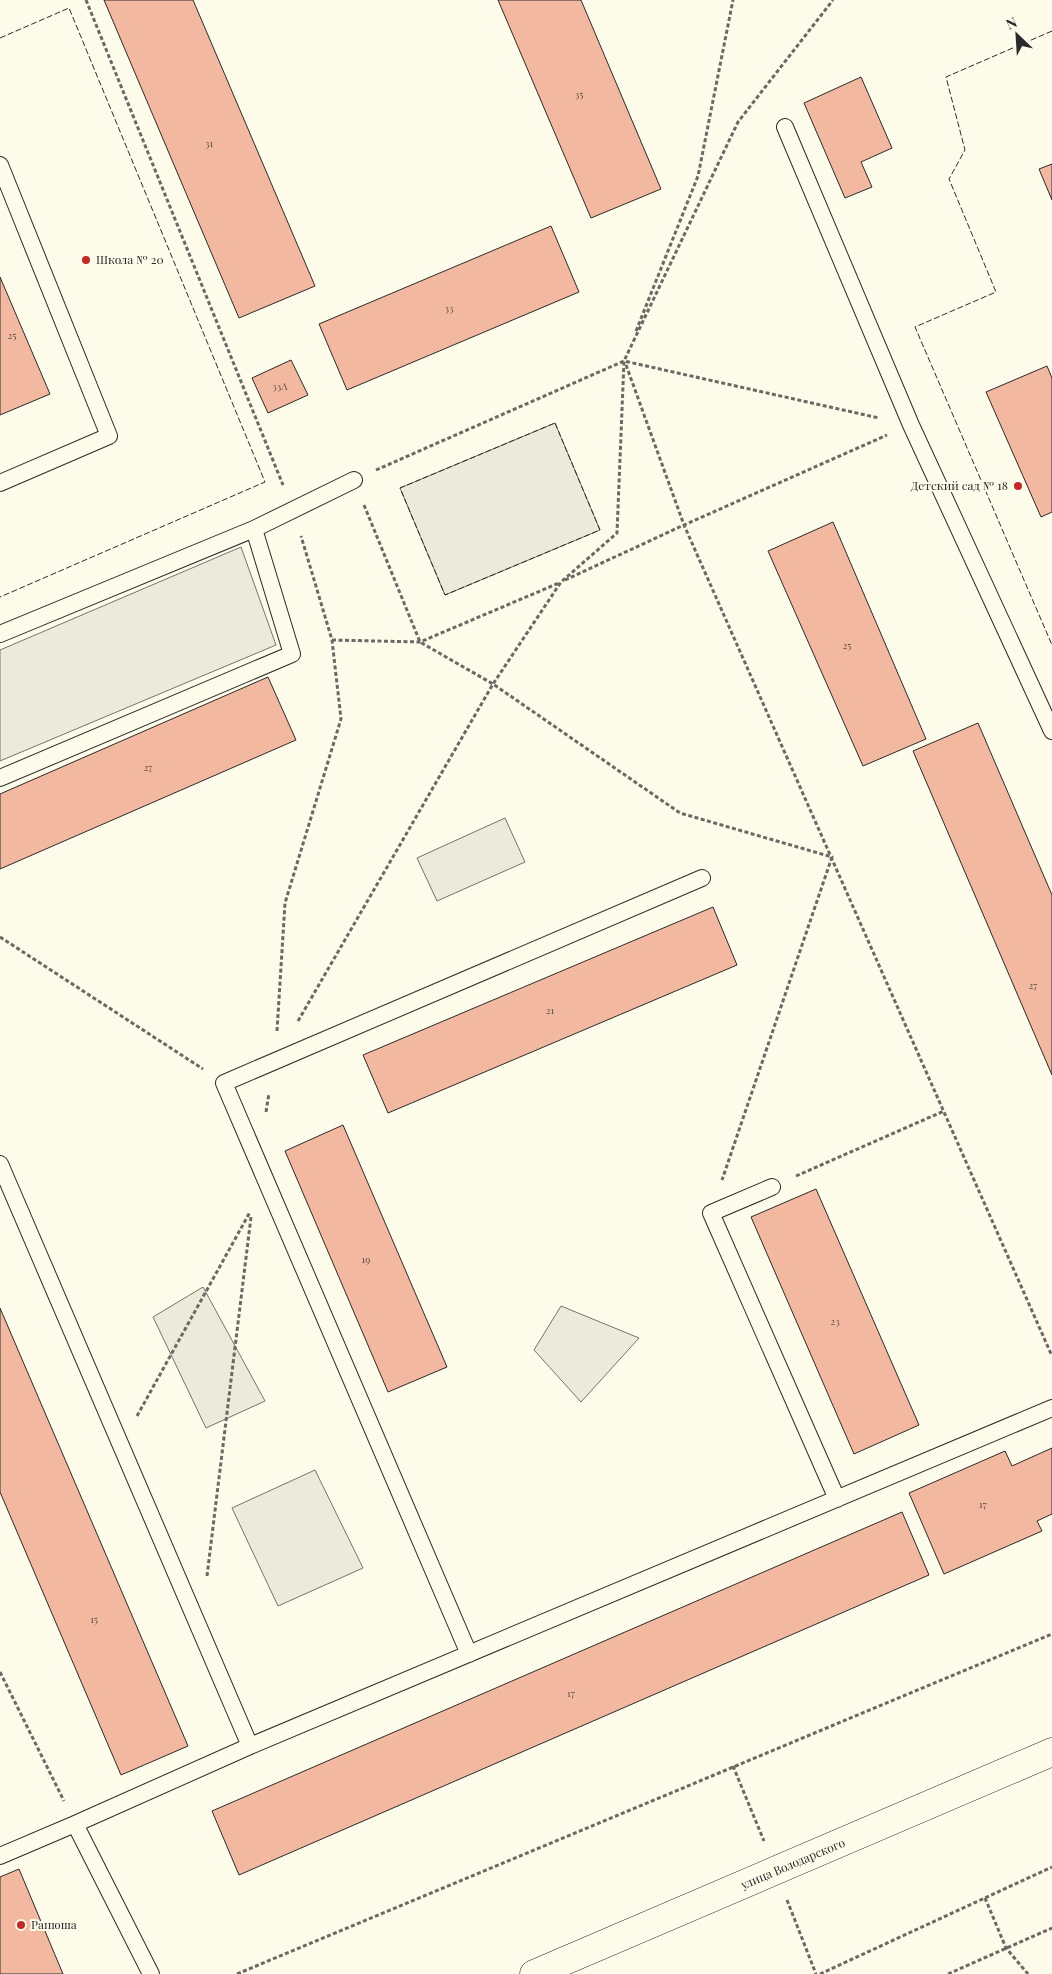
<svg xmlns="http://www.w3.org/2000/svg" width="1052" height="1974" viewBox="0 0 1052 1974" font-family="'Playfair Display',serif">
  <rect width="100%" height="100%" fill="#fdfbea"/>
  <!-- green -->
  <path fill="#ecebdb" stroke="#74746e" d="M555,423l45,107 -155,65 -45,-107z
    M505,818l20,44 -88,39 -20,-43z
    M203,1287l62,114 -59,27 -53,-111z
    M561,1306l78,32 -58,64 -47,-52z
    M315,1470l48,98 -85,38 -46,-98z"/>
  <!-- parking -->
  <path fill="#eceadb" stroke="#74746e" d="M241,547l35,98 -276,116v-111z"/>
  <!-- building -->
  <path fill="#f2b8a0" stroke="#2b2b2b" d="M104,0h89l122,286 -76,32z
    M498,0h83l80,189 -70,29z
    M861,77l31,71 -31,14 11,25 -27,11 -41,-95z
    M1052,164v36l-13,-31z
    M551,226l28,66 -232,98 -28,-66z
    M0,277l50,117 -50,21z
    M291,360l17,35 -40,18 -16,-35z
    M1047,366l5,12v134l-11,5 -55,-125z
    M833,522l93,217 -63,27 -95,-215z
    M268,677l28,63 -296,129v-75z
    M978,723l74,172v180l-139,-324z
    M713,907l24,58 -349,148 -25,-58z
    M343,1125l104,242 -59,25 -103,-241z
    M816,1189l103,236 -65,29 -103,-237z
    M0,1308l188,438 -67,29 -121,-283z
    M1052,1448v66l-15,7 5,10 -98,43 -35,-81 96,-42 7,15z
    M902,1512l27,63 -690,300 -27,-64z
    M19,1869l44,105h-63v-97z"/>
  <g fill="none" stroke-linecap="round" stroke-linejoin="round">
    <defs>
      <path id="lane" d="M785,127l126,298 141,306
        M0,165l109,271 -109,47
        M0,634l254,-105 100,-49
        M0,778l292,-124 -38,-125
        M0,1164l250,582 -175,78 76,150
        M772,1187l-61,26 126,286
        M469,1654l-245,-571 478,-205
        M250,1746l802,-338
        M0,1856l75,-32"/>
      <path id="secondary" d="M534,1974l518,-222"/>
    </defs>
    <!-- lane casing -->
    <use href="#lane" stroke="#2b2b2b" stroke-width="18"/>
    <!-- secondary casing -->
    <use href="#secondary" stroke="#2b2b2b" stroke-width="29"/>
    <!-- path -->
    <path stroke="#6a6964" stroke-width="3" stroke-dasharray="4 2.5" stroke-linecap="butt" d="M86,0l197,485
      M636,331l62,-155 35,-176
      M626,365l58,160 368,831
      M376,470l248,-109 255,57
      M364,505l56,137 73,42 187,129 152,44 -110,323
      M565,580l119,-55 203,-90
      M332,640l88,2 139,-59
      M0,937l203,132
      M298,1021l195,-337 68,-102 56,-49 7,-172 114,-239 95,-122
      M277,1031l8,-128 56,-184 -9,-79 -31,-104
      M266,1112l3,-19
      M796,1176l148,-65
      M137,1416l113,-204
      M207,1576l44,-359
      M0,1672l64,129
      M733,1766l31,75
      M985,1898l21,50 22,26
      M787,1900l29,74
      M237,1974l815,-340
      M820,1974l232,-107
      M948,1974l104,-46"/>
    <!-- lane -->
    <use href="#lane" stroke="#fdfbea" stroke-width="16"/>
    <!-- secondary -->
    <use href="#secondary" stroke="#fdfbea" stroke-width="28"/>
    <!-- fence -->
    <path stroke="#2b2b2b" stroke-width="1" stroke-dasharray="6 2.5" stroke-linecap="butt" d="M1052,31l-106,46 19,73 -16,29 47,113 -81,35 137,318
      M0,38l69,-30 196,474 -265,115
      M555,423l45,107 -155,65 -45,-107z"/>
  </g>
  <!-- markers -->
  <g fill="#c62828" stroke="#fdfbea" stroke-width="2">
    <circle cx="86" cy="260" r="5"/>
    <circle cx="1018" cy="486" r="5"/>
    <circle cx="21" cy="1925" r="5"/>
  </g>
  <g text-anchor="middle" stroke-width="4" stroke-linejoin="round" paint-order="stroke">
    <!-- number labels -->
    <g font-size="10" fill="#5d4e48">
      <text x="579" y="98">35</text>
      <text x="209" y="147">31</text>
      <text x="449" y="312">33</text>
      <text x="12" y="339">25</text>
      <text x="280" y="390">33А</text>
      <text x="847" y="649">25</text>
      <text x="148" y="771">27</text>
      <text x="1033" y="989">27</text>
      <text x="550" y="1014">21</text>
      <text x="366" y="1263">19</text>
      <text x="835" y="1325">23</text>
      <text x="983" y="1508">17</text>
      <text x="94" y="1623">15</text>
      <text x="571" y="1697">17</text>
    </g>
    <!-- poi labels -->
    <g font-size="12" fill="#2b2b2b" stroke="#fdfbea" text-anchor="start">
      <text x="96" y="264">Школа № 20</text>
      <text x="1008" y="490" text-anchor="end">Детский сад № 18</text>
      <text x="31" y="1929">Ранюша</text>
    </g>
    <!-- street labels -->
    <g font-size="12" fill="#2b2b2b" stroke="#fdfbea">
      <text transform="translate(793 1864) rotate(-23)" y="4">улица Володарского</text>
    </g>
  </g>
  <!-- north arrow -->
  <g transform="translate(1017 35) rotate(335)" stroke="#fdfbea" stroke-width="4" paint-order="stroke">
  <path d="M0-4L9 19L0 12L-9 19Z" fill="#2b2b2b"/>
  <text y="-8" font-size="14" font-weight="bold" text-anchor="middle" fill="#2b2b2b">N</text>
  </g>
</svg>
